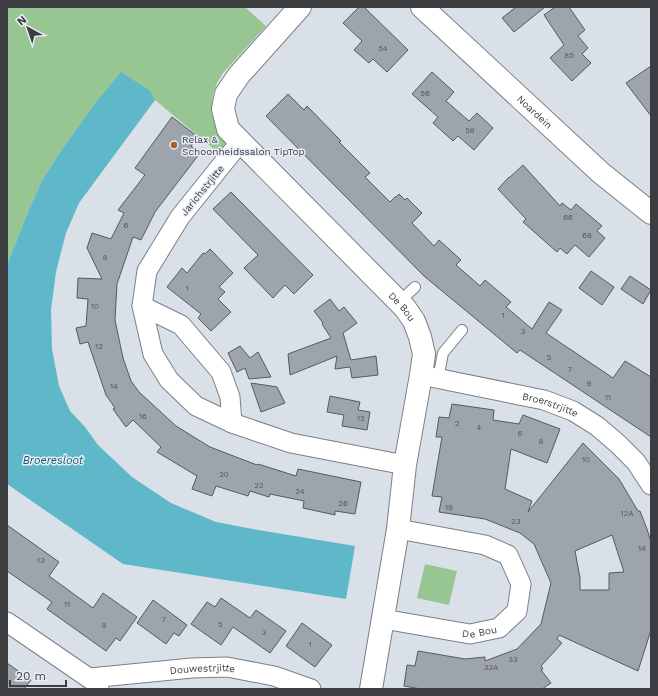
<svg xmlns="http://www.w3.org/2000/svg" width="658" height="696" viewBox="0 0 658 696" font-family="'Work Sans',sans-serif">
  <rect width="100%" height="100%" fill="#dae0e8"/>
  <!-- green -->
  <path fill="#98c692" d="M7,7h238l21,19 -43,47 -6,10 -4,11 -1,12v8l3,9 9,16 1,5 -5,10 -65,-54 -6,-9 -55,14 -27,37 -23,35 -14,30 -23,58z
    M425,564l32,7 -8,34 -32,-7z"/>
  <!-- water -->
  <path fill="#5eb8ca" d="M121,72l29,19 5,9 -76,103 -13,30 -10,39 -5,38 1,39 7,37 11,25 15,16 13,18 34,32 39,26 45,19 37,7 102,17 -9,53 -223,-35 -116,-80v-219l23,-58 14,-30 23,-35 27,-37z"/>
  <!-- building -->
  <path fill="#9ea4ac" stroke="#555a61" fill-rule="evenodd" d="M359,7h5l44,43 -21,22 -14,-13 -4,4 -15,-13 8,-9 -19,-18z
    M516,7h29l-31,25 -12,-14z
    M555,7h14l16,23 -7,6 10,12 -6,6 9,9 -19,18 -22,-23 14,-13 -20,-30z
    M651,66v50l-25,-33z
    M432,72l22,20 -8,9 23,20 8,-8 16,15 -19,22 -16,-14 -5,5 -20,-18 5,-6 -26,-23z
    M288,94l16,16 3,-4 34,35 -2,1 31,31 -5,4 25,25 5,-5h1l3,-3 6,6 2,-2 15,15 -10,10 22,23 5,-6 22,20 -5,5 24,21 5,-6 26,22 -5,5 26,22 17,-27 13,8 -16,23 67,45 12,-17 26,16v60l-131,-87 -3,3 -93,-77 -158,-160z
    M172,117l26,20 -7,9 9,7 -45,59 -14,28 -8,-3 -16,47 -2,36 8,38 8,23 8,11 37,34 34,21 47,18 1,-1 38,12 2,-7 63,13 -6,32 -20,-3v4l-32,-7 1,-7 -34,-7 -1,3 -19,-6 -2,5 -32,-10 -4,10 -20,-7 5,-13 -40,-24 4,-5 -28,-27 -7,7 -13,-18 2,-1 -9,-13 -18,-53 -8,2 -4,-16 10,-2 2,-27 -11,-1 1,-20 24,1 -15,-31 5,-15 19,6 13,-26 -6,-3 27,-35 -10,-7z
    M523,165l37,41 2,-3 9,7 5,-6 26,22 -5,5 8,7 -16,19 -14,-12 -8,9 -7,-6 -3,4 -34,-30 3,-3 -28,-30 11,-12v1z
    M231,192l82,83 -19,19 -9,-9 -12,13 -29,-30 14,-13 -45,-46z
    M210,249l23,24 -14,14 6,5 -7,7 13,13 -20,19 -13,-13 3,-4 -34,-27 15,-19 5,5 16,-20 2,1z
    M591,271l23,16 -12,18 -23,-17z
    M630,276l21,14 -8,14 -22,-15z
    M330,299l9,12 5,-4 13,16 -14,10 8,27 25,-4 2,19 -26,3 -2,-11 -15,2 2,-13 -47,19 -2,-21 43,-16 -9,-14 1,-1 -9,-12z
    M240,346l10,12 8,-6 13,25 -22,2 -4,-11 -8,4 -9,-19z
    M251,383l26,4 8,16 -24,9z
    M330,396l30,6 -2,8 12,2 -3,18 -25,-4 2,-11 -17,-3z
    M452,404l42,6 -1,10 26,4 4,-9 37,14 -13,34 -36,-14 -6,40 27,12 -4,11 55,-69 36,36 19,32h2l7,18 4,13v88l-13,41 -79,-36 -2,4 5,4 -21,23 2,3 -2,1 10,13 -9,6h-121l-17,-3 3,-21 8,1 3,-15 47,8 20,-2v4l32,-12 24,-25 10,-41 -17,-39 -14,-11 -35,-14 -46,-7 3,-15 -10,-1 10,-59h-6l3,-20 10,1zM612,535l12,37 -15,1v17h-29v-12l-5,-27z
    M7,525l52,37 -10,14 44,32 10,-15 34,24 -17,24 -4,-3 -10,13 -59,-42 5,-7 -45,-31z
    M221,598l29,20 6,-8 30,21 -16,22 -37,-26 -12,18 -30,-21 16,-22 8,5z
    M153,600l34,25 -8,11 -5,-3 -8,11 -29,-21z
    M302,623l30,22 -17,22 -29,-21z
    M7,663l24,17 -7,9h-17z"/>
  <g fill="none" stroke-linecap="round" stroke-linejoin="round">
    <defs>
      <path id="service" d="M399,302l16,-15
        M438,379l5,-26 19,-23"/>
      <g id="minor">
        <path d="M241,141l-61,76 -33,54 -5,35 11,48 16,26 27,26 36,17 59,20 114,22"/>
        <path d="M142,306l39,19 40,47 9,25 2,26"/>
        <path id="s1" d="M421,375l123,25 29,11 24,15 21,18 18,18 15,23"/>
        <path id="s2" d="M383,619l87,15 29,-6 18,-17 4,-27 -13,-29 -23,-10 -87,-16"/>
        <path d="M7,622l92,63"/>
        <path id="s3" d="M90,678l102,-10 35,-1 47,9 37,13"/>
      </g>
      <g id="tertiary">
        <path id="s4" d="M300,7l-61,68 -13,19 -3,15 5,20 177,179 9,13 6,16 4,17 -3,21 -16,90 -7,64 -27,160"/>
        <path id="s5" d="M422,7l179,166 50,40"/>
      </g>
    </defs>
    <!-- service casing -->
    <use href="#service" stroke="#7a8088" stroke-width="12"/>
    <!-- minor casing -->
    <use href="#minor" stroke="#7a8088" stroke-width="21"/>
    <!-- tertiary casing -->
    <use href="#tertiary" stroke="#7a8088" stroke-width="24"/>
    <!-- service -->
    <use href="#service" stroke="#fff" stroke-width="10"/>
    <!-- minor -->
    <use href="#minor" stroke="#fff" stroke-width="19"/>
    <!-- tertiary -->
    <use href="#tertiary" stroke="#fff" stroke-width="22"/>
  </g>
  <!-- markers -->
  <circle fill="#a3612e" stroke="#e7edf6" stroke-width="1.5" cx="174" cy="145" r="4"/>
  <g text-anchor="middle" stroke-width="3" stroke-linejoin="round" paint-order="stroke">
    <!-- number labels -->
    <g font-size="8" fill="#54575b">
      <text x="383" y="51">54</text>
      <text x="569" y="58">85</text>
      <text x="425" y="96">56</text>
      <text x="470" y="133">58</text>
      <text x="568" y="220">66</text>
      <text x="126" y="228">6</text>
      <text x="587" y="238">68</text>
      <text x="105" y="260">8</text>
      <text x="187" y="291">1</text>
      <text x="95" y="309">10</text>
      <text x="503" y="318">1</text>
      <text x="523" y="334">3</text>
      <text x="99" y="349">12</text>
      <text x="549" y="360">5</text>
      <text x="570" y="372">7</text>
      <text x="589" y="386">9</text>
      <text x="114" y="389">14</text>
      <text x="608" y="400">11</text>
      <text x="143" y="419">16</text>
      <text x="361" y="421">12</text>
      <text x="457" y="426">2</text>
      <text x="479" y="430">4</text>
      <text x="520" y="436">6</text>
      <text x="541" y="444">8</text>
      <text x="586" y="462">10</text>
      <text x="224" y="477">20</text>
      <text x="259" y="488">22</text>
      <text x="300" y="494">24</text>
      <text x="343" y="506">26</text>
      <text x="449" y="510">19</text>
      <text x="627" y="516">12A</text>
      <text x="516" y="524">23</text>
      <text x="642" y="551">14</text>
      <text x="41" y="563">13</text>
      <text x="67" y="607">11</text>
      <text x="164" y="622">7</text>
      <text x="220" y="627">5</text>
      <text x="104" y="628">9</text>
      <text x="264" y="635">3</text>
      <text x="310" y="647">1</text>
      <text x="513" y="662">33</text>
      <text x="491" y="670">33A</text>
    </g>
    <!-- street labels -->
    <g font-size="10" fill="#3b3d40" stroke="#e7edf6">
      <text dy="4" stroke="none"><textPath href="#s5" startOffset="154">Noardein</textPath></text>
      <text transform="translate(202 190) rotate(-51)" y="4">Jarichstrjitte</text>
      <text dy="4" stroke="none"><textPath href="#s4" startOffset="399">De Bou</textPath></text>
      <text dy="4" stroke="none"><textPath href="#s1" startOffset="133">Broerstrjitte</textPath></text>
      <text dy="4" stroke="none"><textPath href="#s2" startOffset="98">De Bou</textPath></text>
      <text dy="4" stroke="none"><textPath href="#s3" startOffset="113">Douwestrjitte</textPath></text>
    </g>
    <!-- poi labels -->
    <g font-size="10" fill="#3b3d40" stroke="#e7edf6" text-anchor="start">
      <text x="182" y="143">Relax &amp;<tspan x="182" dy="12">Schoonheidssalon TipTop</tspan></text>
    </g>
    <!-- water labels -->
    <g font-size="11" font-style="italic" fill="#105c69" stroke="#e7edf6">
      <text x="53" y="464">Broeresloot</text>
    </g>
  </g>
  <!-- border -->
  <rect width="658" height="696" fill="none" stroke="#3b3d40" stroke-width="16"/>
  <!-- north arrow -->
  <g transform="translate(28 28) rotate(320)" stroke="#e7edf6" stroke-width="3" paint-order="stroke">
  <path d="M0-3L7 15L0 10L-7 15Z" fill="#3b3d40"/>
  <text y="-6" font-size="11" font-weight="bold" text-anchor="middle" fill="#3b3d40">N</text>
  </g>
  <!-- scale -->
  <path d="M10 680v6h56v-6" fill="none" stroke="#3b3d40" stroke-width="2"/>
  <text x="16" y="680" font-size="12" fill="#3b3d40" stroke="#e7edf6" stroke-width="3" paint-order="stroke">20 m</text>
</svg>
